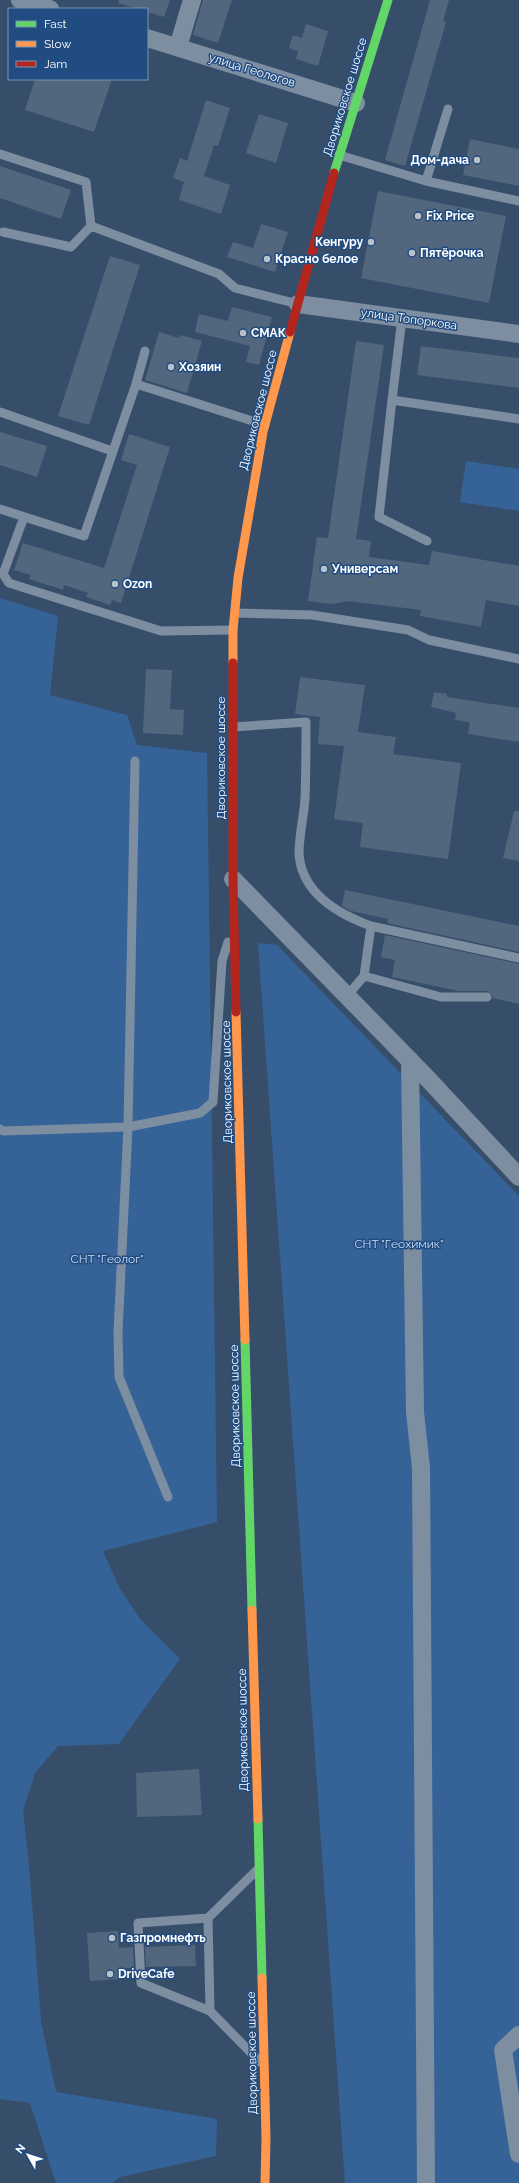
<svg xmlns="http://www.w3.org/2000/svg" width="519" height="2183" viewBox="0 0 519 2183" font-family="Raleway,sans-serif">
  <rect width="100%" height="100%" fill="#374e6b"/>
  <!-- green -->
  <path fill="#356398" d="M466,461l53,8v42l-59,-9z
    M0,598l58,18 -8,79 77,20 10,30 70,8 10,769 -114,29 17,38 21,31 39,39 -61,85 -61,2 -23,27 -12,38 6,55 12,155 15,71 161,27 -1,37 -96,21 -7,6h-57l-26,-80 -30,-4z
    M258,943l19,2 242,251v987h-174z"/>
  <!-- building -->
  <path fill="#52667d" d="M119,0h51l-6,17 -17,-5v-3h-9l-20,-6z
    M203,0h29l-14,43 -25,-8z
    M430,0h19l-6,21 3,1 -41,144 -20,-6z
    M306,24l22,7 -10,35 -22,-7 2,-8 -9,-3 4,-13 9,3z
    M35,79h77l-18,53 -69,-22z
    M206,100l24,8 -12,38 -4,-1 -10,31 26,9 -9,29 -42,-14 5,-18 -11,-4 7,-20 7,3z
    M259,114l29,9 -12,40 -30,-10z
    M470,139l49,10v37l-56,-11z
    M0,166l71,24 -10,29 -61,-21z
    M378,191l128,25 -17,87 -128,-25z
    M261,224l27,8 -13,40 -48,-15 6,-15 20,6z
    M110,256l30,9 -51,160 -31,-9z
    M232,307l40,10 -13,48 -13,-3 4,-16 -55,-14 4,-18 29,7z
    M159,332l20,6 1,-3 22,6 -15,52 -42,-13z
    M356,341l28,4 -28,194 15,2 -2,16 60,8 3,-14 87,15v40l-33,-6 -5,27 -61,-11 1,-6 -73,-9 -16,3 -24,-3 9,-64 11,1z
    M421,346l98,12v30l-102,-13z
    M0,432l47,14 -10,31 -37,-12z
    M129,434l41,13 -49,156 -9,-3 -2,5 -24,-8 2,-4 -24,-8 -1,5 -34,-11 2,-4 -17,-5 9,-27 81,25 33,-103 -16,-5z
    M146,669l26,1 -2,39 14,1 -1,25 -40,-2z
    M300,677l65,8 -7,47 38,5 -3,17 68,9 -13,96 -88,-12 3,-24 -29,-4 10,-73 -26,-2 2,-27 -25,-3z
    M434,692l13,2v3l72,11v34l-51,-8 2,-12 -15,-2 1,-7 -25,-6z
    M514,811h5v50l-16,-3z
    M345,890l174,36v26l-132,-29 1,-4 -37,-8 -9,-5z
    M385,935l134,29v40l-26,-6 -1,-4 -5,-3h-28l-67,-14 3,-17 -14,-3z
    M199,1769l3,46 -65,2 -1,-44z
    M118,1931l1,17 14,-1 1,21h-14v11l-30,2 -3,-48z
    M195,1945l1,21 -50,1 -1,-20z"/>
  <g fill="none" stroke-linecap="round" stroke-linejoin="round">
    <!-- lane -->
    <path stroke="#7d8ea1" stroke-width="9" d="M0,154l86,28 5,44 128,48 16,14 63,16
      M339,155l87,26 22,-72
      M426,181l93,20
      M3,232l68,15 20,-21
      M145,351l-9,33 129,41
      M392,400l10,-82
      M0,412l112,39
      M0,509l84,27 52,-152
      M24,517l-21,57 6,9 152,48 72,-1
      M427,541l-48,-24 13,-117 127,19
      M235,613l77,2 96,15 21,10 90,19
      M233,727l73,-5c0,26 0,51 -1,76 -1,18 -6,37 -6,55 2,40 39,61 72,73l148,32
      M135,761l-7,366 -10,205 1,45 49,120
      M364,976l7,-50
      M347,996l17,-20 77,21h46
      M0,1129l3,2 125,-4 72,-14 13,-11 9,-141 6,-19
      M257,1870l-49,48 2,93 50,51
      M208,1918l-70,5 3,60 69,28"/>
    <!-- street -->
    <path stroke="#7d8ea1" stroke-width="18" d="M20,0l30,9
      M147,38l209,65
      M178,47l14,-47
      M298,304l221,30
      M233,879l195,200 91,98
      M410,1060l5,352 6,56 5,715
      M519,2035l-16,15 16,104"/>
    <!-- fast -->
    <path stroke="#63d668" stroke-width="9" d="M334,173l54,-173
      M245,1340l7,270
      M258,1819l4,159"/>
    <!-- slow -->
    <path stroke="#ff974d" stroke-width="9" d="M233,663v-33l5,-52 25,-146 27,-100
      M236,1012l9,328
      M252,1610l6,209
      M262,1978l4,160 -1,45"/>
    <!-- jam -->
    <path stroke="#b3261e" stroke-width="9" d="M290,332l44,-159
      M233,663v216l3,133"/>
  </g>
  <!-- markers -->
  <g fill="#b9c1cb" stroke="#214c81" stroke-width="1.5">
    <circle cx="477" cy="160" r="4"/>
    <circle cx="418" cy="216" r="4"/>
    <circle cx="371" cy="242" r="4"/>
    <circle cx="412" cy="253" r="4"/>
    <circle cx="267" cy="259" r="4"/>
    <circle cx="243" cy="333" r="4"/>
    <circle cx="171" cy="367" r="4"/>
    <circle cx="324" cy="569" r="4"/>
    <circle cx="115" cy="584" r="4"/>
    <circle cx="112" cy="1938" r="4"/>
    <circle cx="110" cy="1974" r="4"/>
  </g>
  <g text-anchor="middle" stroke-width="3" stroke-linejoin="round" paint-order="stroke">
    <!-- street labels -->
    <g font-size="12" fill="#fff" stroke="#214c81">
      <text transform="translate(252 70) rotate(17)" y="4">улица Геологов</text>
      <text transform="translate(345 97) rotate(-73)" y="4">Двориковское шоссе</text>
      <text transform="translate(409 319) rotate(8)" y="4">улица Топоркова</text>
      <text transform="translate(258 410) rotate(-76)" y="4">Двориковское шоссе</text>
      <text transform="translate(221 758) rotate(-90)" y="4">Двориковское шоссе</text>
      <text transform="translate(227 1082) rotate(-91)" y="4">Двориковское шоссе</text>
      <text transform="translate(235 1406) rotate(-91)" y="4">Двориковское шоссе</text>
      <text transform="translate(243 1730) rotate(-91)" y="4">Двориковское шоссе</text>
      <text transform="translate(252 2053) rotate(-91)" y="4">Двориковское шоссе</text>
    </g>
    <!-- poi labels -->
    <g font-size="12" font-weight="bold" fill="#fff" stroke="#214c81" text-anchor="start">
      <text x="469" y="164" text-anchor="end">Дом-дача</text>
      <text x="426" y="220">Fix Price</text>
      <text x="363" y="246" text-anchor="end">Кенгуру</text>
      <text x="420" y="257">Пятёрочка</text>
      <text x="275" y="263">Красно белое</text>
      <text x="251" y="337">СМАК</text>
      <text x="179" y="371">Хозяин</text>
      <text x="332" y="573">Универсам</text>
      <text x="123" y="588">Ozon</text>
      <text x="120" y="1942">Газпромнефть</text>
      <text x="118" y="1978">DriveCafe</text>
    </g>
    <!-- park labels -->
    <g font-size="12" fill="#cbdff6" stroke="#214c81">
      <text x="399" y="1248">СНТ "Геохимик"</text>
      <text x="107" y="1263">СНТ "Геолог"</text>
    </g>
  </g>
  <!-- legend -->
  <rect x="8" y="8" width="140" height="72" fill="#214c81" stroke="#7a94b3"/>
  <rect x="16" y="21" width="20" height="6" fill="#63d668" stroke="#7a94b3"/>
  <text x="44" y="28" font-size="12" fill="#ffffff">Fast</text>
  <rect x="16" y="41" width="20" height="6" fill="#ff974d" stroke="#7a94b3"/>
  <text x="44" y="48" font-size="12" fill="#ffffff">Slow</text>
  <rect x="16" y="61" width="20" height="6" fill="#b3261e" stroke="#7a94b3"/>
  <text x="44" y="68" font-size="12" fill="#ffffff">Jam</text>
  <!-- north arrow -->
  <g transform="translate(28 2155) rotate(309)" stroke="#214c81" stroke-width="3" paint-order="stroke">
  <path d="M0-3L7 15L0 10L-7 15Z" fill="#ffffff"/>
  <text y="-6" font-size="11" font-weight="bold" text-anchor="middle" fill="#ffffff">N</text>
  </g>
</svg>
